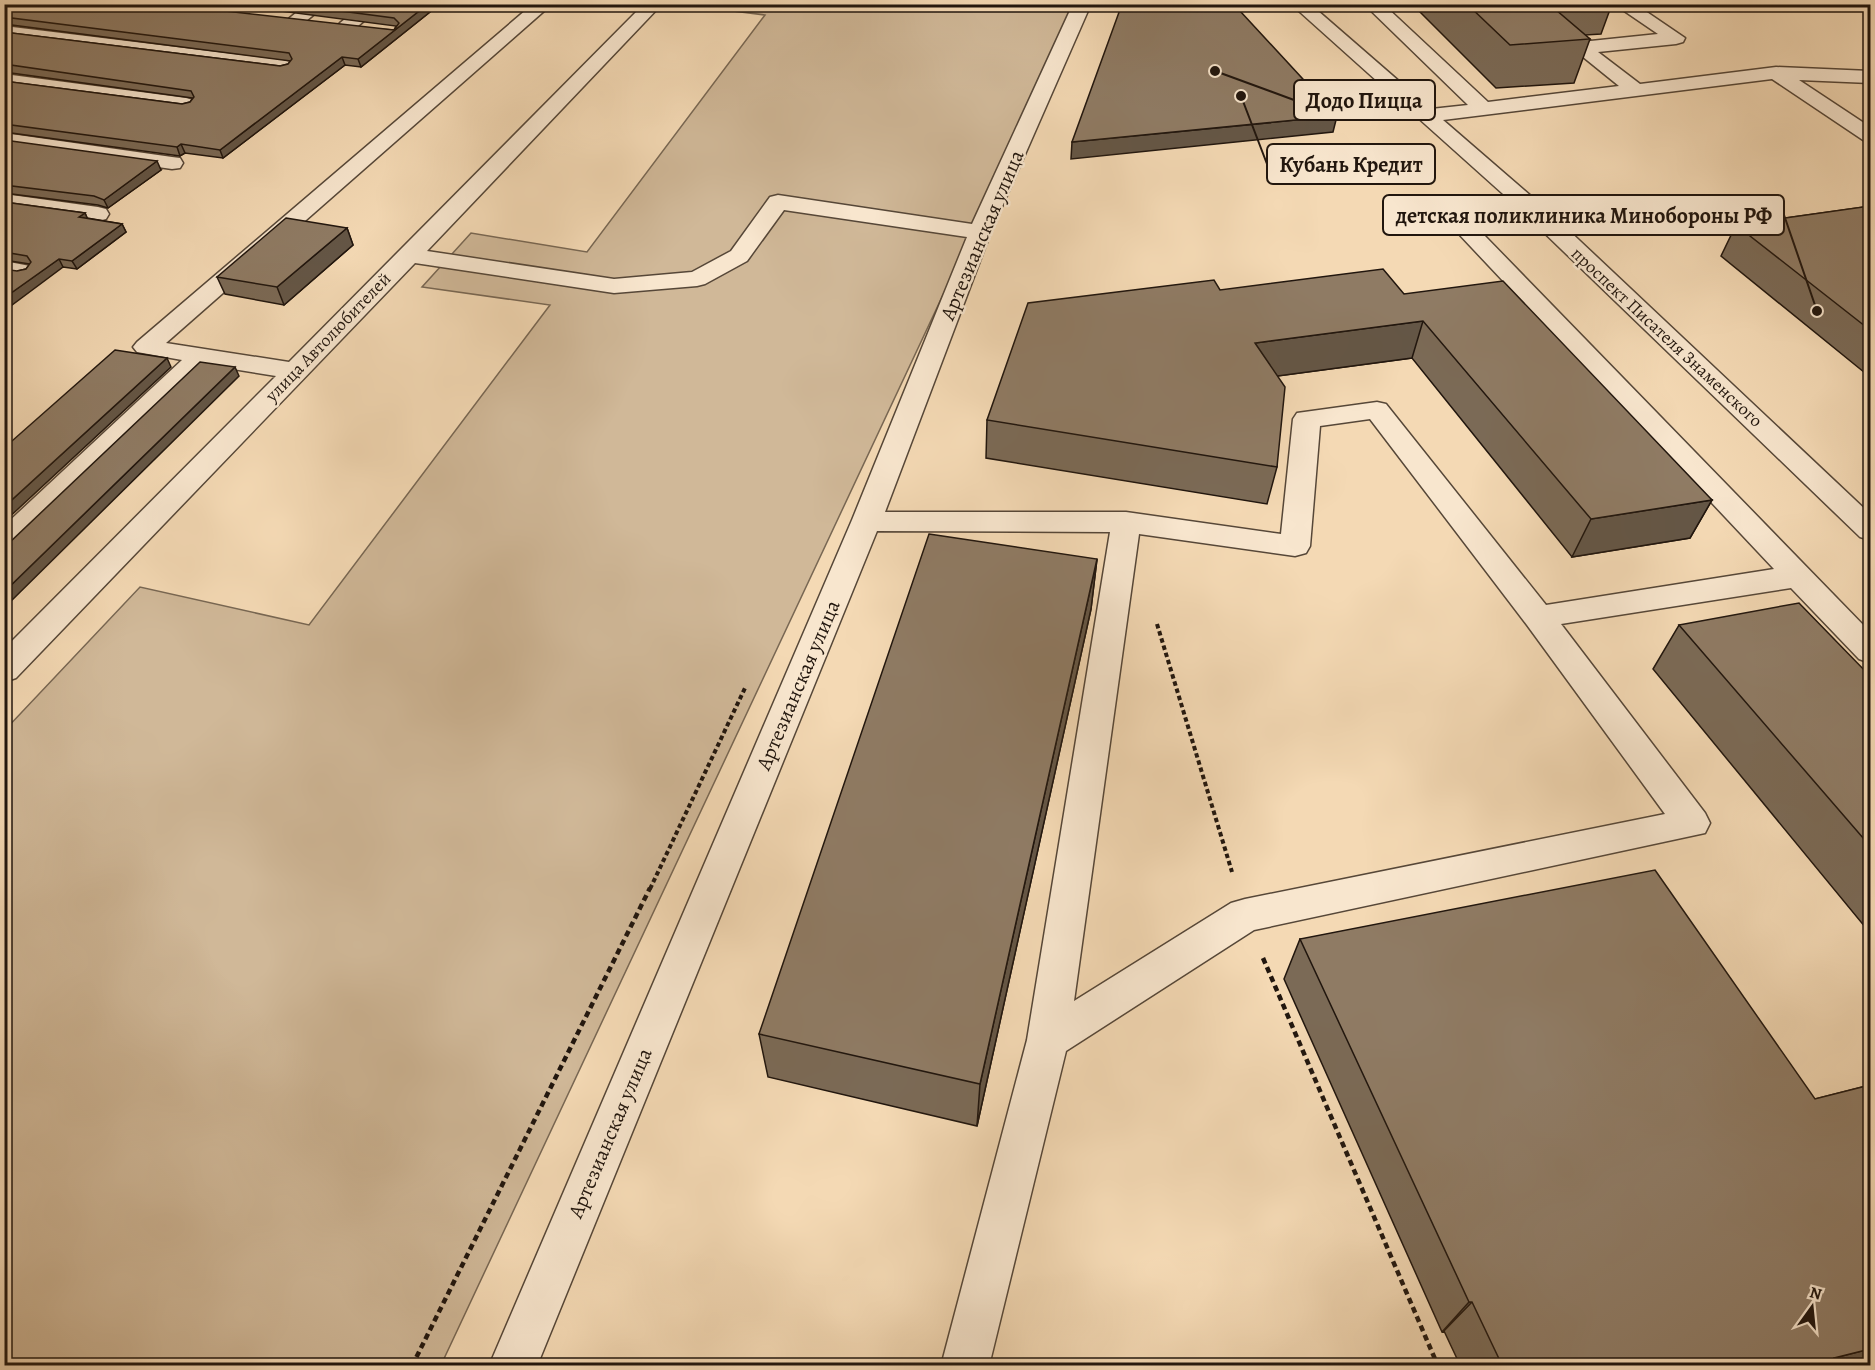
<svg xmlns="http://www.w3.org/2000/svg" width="1875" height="1370" viewBox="0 0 1875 1370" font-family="Alegreya,serif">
  <rect width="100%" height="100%" fill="#f4d9b4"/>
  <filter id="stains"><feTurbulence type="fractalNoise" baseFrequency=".00333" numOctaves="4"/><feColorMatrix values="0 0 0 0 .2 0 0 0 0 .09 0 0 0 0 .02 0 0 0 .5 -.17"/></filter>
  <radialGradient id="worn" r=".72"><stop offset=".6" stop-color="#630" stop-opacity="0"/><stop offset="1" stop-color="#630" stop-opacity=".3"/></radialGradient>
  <!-- green -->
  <path fill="#d0b898" stroke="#786753" stroke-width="1.5" d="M686,5h393l-638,1360h-436l-1,-634 136,-144 169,38 241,-320 -128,-18 49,-54 116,19 178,-237z"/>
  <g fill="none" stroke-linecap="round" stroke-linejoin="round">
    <defs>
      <path id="minor" d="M218,4h20c-6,9 -15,14 -25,12l-3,-4z
        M307,4h20l-26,21h-12l-3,-4z
        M364,4h20l-32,27h-12l-3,-4 3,-4z
        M533,4h19l-386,339 123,19 355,-358h18l-235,247 187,28 78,-7 39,-21 39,-54 8,-2 194,29 101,-220h18l-100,228 -106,280h241l155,22 12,-115 4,-6 80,-11 9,2 160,201 228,-36 -317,-337 3,-5 62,-16 -231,-207h19l121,105 37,-4 -104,-101h19l105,98 131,-16 -47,-38 2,-4 7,-2 77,-8 -44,-30h21l50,34 -2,4 -7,2 -78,8 42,32 136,-17 94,4v12l-71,-3 71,47v15l-7,-2 -91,-61 -329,41 103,89 324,305v26l-10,-3 -327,-315 -49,13 386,397v31l-11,-4 -68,-71 -230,36 144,189 5,10 -5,10 -451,97 -188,121 -77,315h-48l86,-326 83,-508 -233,-1 -340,835h-48l363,-846 115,-283 -183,-27 -37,51 -42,23 -8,2 -83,7 -199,-30 -399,415 -12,4v-33l272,-273 -68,-11 -193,185 -11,3v-27l178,-166 -45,-8 -4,-5 4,-5zM1370,419l157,206 138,189 -420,85 -14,4 -157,98 65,-467 156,22 11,-3 4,-7 10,-120z
        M4,26l279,34 7,2 3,4 -3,4 -7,2 -279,-35z
        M4,74l182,24 7,2 3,4 -3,4 -7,2 -182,-24z
        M4,133l168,24 8,1 3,5 -3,5 -8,1 -168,-24z
        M4,194l94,13 8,2 3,5 -3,5 -8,2 -94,-13z
        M4,261l26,5 4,5 -4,5 -8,2 -18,-3z"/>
    </defs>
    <!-- minor casing -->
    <use href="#minor" stroke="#564738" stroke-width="3"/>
    <!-- path-far1 -->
    <path stroke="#21160e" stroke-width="4" stroke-dasharray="4.5 3" stroke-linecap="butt" d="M1157,624l75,248
      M650,889l95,-201"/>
    <!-- path -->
    <path stroke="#21160e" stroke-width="4.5" stroke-dasharray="6 4" stroke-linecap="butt" d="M1263,958l175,408
      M412,1366l238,-478"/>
    <!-- minor -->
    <use href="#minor" fill="#f8e6ce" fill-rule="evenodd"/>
  </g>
  <!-- wall -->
  <path fill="#7b6a56" stroke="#21160e" stroke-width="1.5" d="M4,4l390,26 2,-4 -168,-22h212l-79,63 -16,-2 -122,93 -38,-5 -5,3 -176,-24v-51l178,23 8,-2 3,-4 -189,-26v-40l276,34 8,-2 3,-3 -287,-37z
    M1412,4h200l-11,30 -17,1 6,4 -16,44 -78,5z
    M4,140l157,30 -53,38 -10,-3 -94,-12z
    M4,202l81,11 2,5 35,6 4,8 -49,37 -14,-2 -46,4 9,-2 4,-5 -26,-4z
    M1870,206v171l-149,-121 15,-31z
    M347,228l6,17 -69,60 -59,-11 -8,-17z
    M1404,294l308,206 -22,38 -118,19 -160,-199 -135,18v91l-10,37 -281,-46 1,-38z
    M1097,559l-6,50 -114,517 -209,-49 -9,-43z
    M1679,625l191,51v257l-217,-264z
    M1300,939l515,160 55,-14v279l-7,1h-403l-16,-34 -2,1 -158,-353z"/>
  <!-- shaded-wall -->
  <path fill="#645646" stroke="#21160e" stroke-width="1.5" d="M428,4h12l-79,63 -3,-8z
    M342,57l3,8 -122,93 -3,-8z
    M1337,116l-4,16 -262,27 1,-17z
    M181,144l4,9 -5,3 -3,-9z
    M157,161l4,9 -53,38 -4,-8z
    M85,213l4,9 -10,-5z
    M122,224l4,8 -49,37 -5,-8z
    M347,228l6,17 -69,60 -7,-18z
    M59,259l4,8 -59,44v-13z
    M1423,321l-11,37 -164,22 7,-37z
    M167,358l4,9 -167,155v-15z
    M235,367l4,9 -235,232v-16z
    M1712,500l-22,38 -118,19 19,-38z
    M1097,559l-6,50 -114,517 3,-42z
    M1469,1302h3l-28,29 -2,1z
    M1870,1349v15l-7,1h-42l13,-7z"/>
  <!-- building -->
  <path fill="#8f7b64" stroke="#21160e" stroke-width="1.5" d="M4,4h159l231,26 5,-7 -5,-5 -107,-14h141l-70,55 -16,-2 -122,93 -39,-6 -4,3 -173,-23v-43l178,23 8,-2 4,-5 -3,-6 -187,-27v-32l276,34 8,-2 4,-5 -3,-6 -285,-36z
    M1122,4h48l70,7 97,105 -265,26z
    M1467,4h82l41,35 -80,6z
    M4,140l153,21 -53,39 -10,-4 -90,-11z
    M4,202l81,11 -6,4 43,7 -50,37 -13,-2 -55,39v-29l13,2 9,-2 5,-7 -4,-6 -23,-4z
    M1870,206v124l-134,-105z
    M286,218l61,10 -70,59 -60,-10z
    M1383,269l21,25 99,-13 209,219 -121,19 -168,-198 -168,22 30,44 -8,80 -290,-47 41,-117 186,-23 6,10z
    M115,350l52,8 -163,149v-59z
    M200,362l35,5 -231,225v-48l6,-2z
    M929,534l168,25 -117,525 -221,-50z
    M1799,603l71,73v170l-191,-221z
    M1655,870l160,229 55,-14v264l-36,9 3,5 -11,2h-324l-30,-63h-3l-169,-363z"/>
  <g text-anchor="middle" stroke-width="5" stroke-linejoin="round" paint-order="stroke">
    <!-- far-street labels -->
    <g font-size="18" fill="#21160e" stroke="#f8e6ce">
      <text transform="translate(328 337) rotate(-46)" y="6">улица Автолюбителей</text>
      <text transform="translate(1667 337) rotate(43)" y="6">проспект Писателя Знаменского</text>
    </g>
    <!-- street labels -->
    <g font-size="21" fill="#21160e" stroke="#f8e6ce">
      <text transform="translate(982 235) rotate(-67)" y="7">Артезианская улица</text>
      <text transform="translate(798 685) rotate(-67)" y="7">Артезианская улица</text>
      <text transform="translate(610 1133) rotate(-67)" y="7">Артезианская улица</text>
    </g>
  </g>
  <!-- callouts -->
  <path fill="none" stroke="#21160e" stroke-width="2" d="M1215 71L1294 100M1241 96L1267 164M1817 311L1784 215"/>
  <g fill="#21160e" stroke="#f8e6ce" stroke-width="2">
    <circle cx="1215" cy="71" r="6"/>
    <circle cx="1241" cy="96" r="6"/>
    <circle cx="1817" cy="311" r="6"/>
  </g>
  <g fill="#f8e6ce" stroke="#21160e" stroke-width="2">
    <rect x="1294" y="80" width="141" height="40" rx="6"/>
    <rect x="1267" y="144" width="168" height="40" rx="6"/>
    <rect x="1383" y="195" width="401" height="40" rx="6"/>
  </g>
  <g font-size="22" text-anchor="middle" font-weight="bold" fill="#21160e">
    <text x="1364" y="108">Додо Пицца</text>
    <text x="1351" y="172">Кубань Кредит</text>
    <text x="1584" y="223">детская поликлиника Минобороны РФ</text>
  </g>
  <!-- margin -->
  <rect width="1875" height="1370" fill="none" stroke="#f4d9b4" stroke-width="24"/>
  <rect x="6" y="6" width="1863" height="1358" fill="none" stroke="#21160e" stroke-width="3"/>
  <rect x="12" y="12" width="1851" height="1346" fill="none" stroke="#21160e" stroke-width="1.5"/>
  <!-- north arrow -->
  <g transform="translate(1812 1307) rotate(15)" stroke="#f8e6ce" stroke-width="4.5" paint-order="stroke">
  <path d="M0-4.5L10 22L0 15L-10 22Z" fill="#21160e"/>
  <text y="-9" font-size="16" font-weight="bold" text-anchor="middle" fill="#21160e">N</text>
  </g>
  <rect width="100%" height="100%" filter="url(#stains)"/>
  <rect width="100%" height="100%" fill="url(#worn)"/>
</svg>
